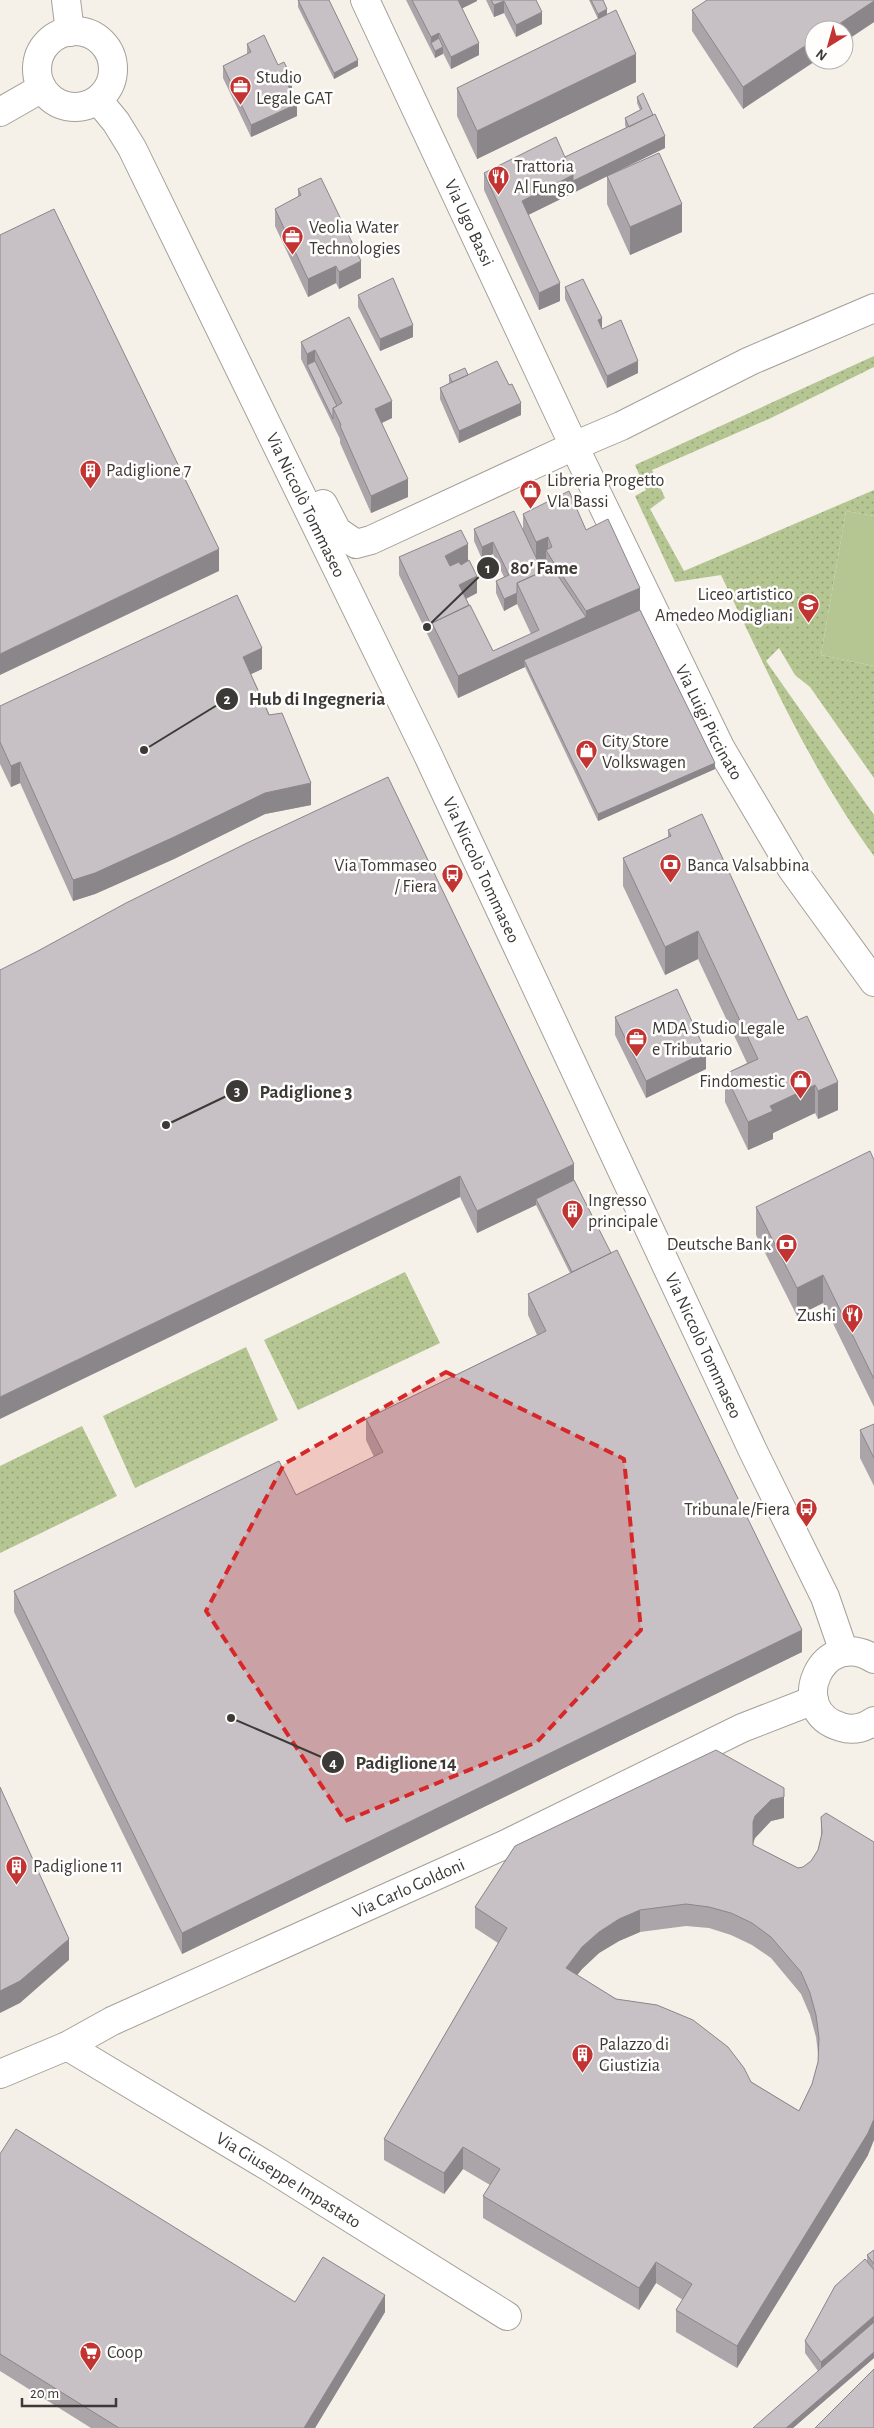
<svg xmlns="http://www.w3.org/2000/svg" width="874" height="2428" viewBox="0 0 874 2428" font-family="'Alegreya Sans',sans-serif">
  <defs>
    <pattern id="grass-dots" width="8" height="8" patternUnits="userSpaceOnUse" patternTransform="scale(1.25)"><rect width="8" height="8" fill="#b5c692"/><path d="M2 2h.1M6 6h.1" fill="none" stroke="#94a278" stroke-width="1.8" stroke-linecap="round"/></pattern>
  </defs>
  <rect width="100%" height="100%" fill="#f5f0e8"/>
  <!-- grass -->
  <path fill="url(#grass-dots)" d="M874,356v11l-103,51 -119,52 13,28 -15,11 34,62 190,-81v26l-28,-5 -25,144 53,11v112l-64,-91 -15,-12 -16,-27 -13,13 108,154v41c-63,-86 -107,-185 -153,-281l-46,7 -40,-86 11,-6 -11,-25z
    M405,1272l35,71 -142,67 -34,-70z
    M246,1347l32,73 -143,68 -32,-72z
    M82,1426l35,70 -117,57v-87z"/>
  <!-- pitch -->
  <path fill="#b5c692" d="M846,511l28,5v150l-53,-11z"/>
  <g fill="none" stroke-linecap="round" stroke-linejoin="round">
    <defs>
      <g id="minor">
        <path d="M66,0l4,32"/>
        <path id="s1" d="M365,0l209,446 147,303 71,120 82,113"/>
        <circle cx="75" cy="69" r="38"/>
        <path id="s2" d="M98,100l18,22 16,26 295,605 326,698 72,146 19,55"/>
        <path d="M0,112l42,-24"/>
        <path d="M323,504l14,27 19,13 15,-4 203,-94 47,-20 129,-65 124,-53"/>
        <path d="M874,1659c-52,-33 -89,52 -33,68 12,4 23,1 33,-6"/>
        <path id="s3" d="M67,2046l202,121 238,149"/>
        <path id="s4" d="M0,2074l67,-28 45,-25 392,-176 238,-117 72,-28"/>
      </g>
    </defs>
    <!-- minor casing -->
    <use href="#minor" stroke="#a5a099" stroke-width="30"/>
    <!-- minor -->
    <use href="#minor" stroke="#fff" stroke-width="28"/>
  </g>
  <!-- wall -->
  <path fill="#aba5a9" fill-rule="evenodd" d="M298,0l60,66 -24,13 -36,-72z
    M406,0h71v1l-15,7 17,47 -28,14 -8,-16 -8,5z
    M486,0h50l6,24 -26,13 -12,-24 -10,4z
    M589,0h14l4,15 29,67 -159,77 -20,-43v-28l141,-69z
    M874,0v22l-30,20v-12l-101,79 -51,-78v-21z
    M247,44l31,21 14,25 -1,1 6,25 -46,21 -28,-59v-12l24,-12z
    M637,97l28,51 -51,24 68,60 -52,23 -23,-51v-28l-79,39 32,86 -21,9 -55,-120v-17l81,-16 61,-29 -1,-3v-7l15,-8 -3,-7z
    M298,189l63,89 -22,11 -3,-6 -28,14 -33,-71v-17l23,-12z
    M565,287l37,31v11l36,44 -31,15 -42,-89z
    M358,295l55,42 -33,14 -22,-44z
    M349,317l43,101 -10,5 26,74 -37,16 -31,-70v-4l-39,-80v-17z
    M449,375h19l53,40 -62,28 -19,-44v-11l9,-5z
    M523,514l63,16 54,80 75,159 -117,52 -73,-154 -67,31 -26,-54 -33,-69v-18l69,4 9,32 -11,6 27,52 38,-17 -14,-30 -13,7 -8,-18v-12l8,-4 -11,-23 -11,5 -8,-18v-12h49z
    M262,669l-11,5 60,131 -46,9 -91,45 -79,35 -22,7 -53,-118 -9,4 -11,-23v-58z
    M668,830l170,280 -20,9 -3,-6 -42,20v6l-25,11 -23,-48v-28l22,-11 -49,-104 -33,16 -42,-89v-28l45,-21z
    M0,970l574,210 228,472 -620,302 -168,-342v-21l282,-96 78,-38 -8,-17v-21l171,-84 -9,-20v-21l42,-21 -34,-68 -59,28 -17,-36z
    M615,1017l91,52 -60,29 -31,-63z
    M874,1160v247l-51,-104 -26,13 -41,-81v-28z
    M874,1424v62l-14,-28v-28z
    M821,1817l47,338 -131,213 -61,-36v-22l7,-10 -27,-17 -17,27 -156,-92v-22l7,-11 -27,-16 -19,25 -60,-34v-21l114,-196 -23,-15v-21l40,-61 269,-28 -13,3 -16,17 -2,4v3l45,23 5,-1 8,-6 7,-11 3,-11zM686,1926l23,2 22,7 21,10 19,13 30,36 9,21 6,22 2,16v9l-6,22 -13,27 -222,-136 5,-6 17,-16 20,-12 21,-9z
    M0,2154l295,148 90,10 -70,116h-224l-91,-57z
    M874,2250v108l-81,70 25,-57 -13,-18v-12l62,-79v-7z"/>
  <!-- shaded-wall -->
  <path fill="#8b868a" d="M457,0h20v1l-20,10z
    M504,1v12l-10,4v-12z
    M874,1v21l-30,20v-12h-14z
    M607,9v7l-9,4v-6z
    M542,12v12l-26,13v-12z
    M439,33v12l-8,-2v-6z
    M814,40v20h3l-74,49v-22z
    M479,43v12l-28,14v-12z
    M443,47v7l-8,4v-7z
    M636,54v28l-159,77v-28z
    M358,60v6l-24,13v-6z
    M292,78v12l-6,3v-12z
    M297,104v12l-46,21v-12z
    M665,136v12l-143,70v-17l51,-26z
    M682,204v28l-52,23v-28z
    M361,261v17l-22,11v-17z
    M336,266v17l-28,14v-18z
    M560,283v18l-21,9v-17z
    M602,318v12l-4,-10z
    M413,325v12l-33,14v-12z
    M315,350v18l-8,-3v7v-18z
    M638,361v12l-31,15v-12z
    M392,401v17l-17,8v-17z
    M521,403v12l-62,28v-12z
    M408,479v18l-37,16v-17z
    M548,537v16l-2,-3v15l-10,5v-28z
    M493,542v12l-11,5v-12z
    M468,544v17l-23,12v-17z
    M219,549v22l-219,104v-21z
    M477,576v17l-18,9v-17z
    M640,588v28l-116,44 1,7 -67,31v-22l128,-59v-6z
    M517,593v11l-13,7v-12z
    M262,648v21l-19,9v-21z
    M20,762v21l-9,4v-21z
    M715,763v6l-117,52v-7z
    M311,783v22l-46,9 -91,45 -79,35 -22,7v-21l192,-87z
    M698,931v28l-33,16v-28z
    M706,1052v17l-60,29v-17z
    M838,1082v28l-20,9v-28z
    M815,1085v28l-42,20v6l-25,11v-28l22,-16z
    M574,1164v22l-38,13v6l-59,28v-22z
    M460,1176v21l-460,222v-22z
    M823,1275v28l-26,13v-28z
    M802,1630v22l-620,302v-21z
    M784,1788v30l-13,3 -16,17 -2,6v-22l2,-6 16,-16z
    M640,1910v22l-21,9 -20,12 -17,16 -16,20v-21l16,-21 17,-15 20,-13z
    M69,1939v21l-49,43 -20,10v-22z
    M874,2119v21l-6,15 -131,213v-22z
    M463,2147v22l-19,25v-21z
    M656,2262v21l-17,27v-22z
    M385,2295v17l-70,116h-11z
    M874,2316v12l-53,46v-12z
    M874,2352v6l-81,70h-7z"/>
  <!-- building -->
  <path fill="#c7c0c5" stroke="#8b868a" fill-rule="evenodd" d="M298,0h31l29,60 -24,13z
    M412,0h46l21,43 -28,14 -12,-24 -8,4z
    M491,0h45l6,12 -26,13 -12,-24 -10,4z
    M591,0h12l4,9 -9,5z
    M707,0h167v1l-44,29h-16v10l-71,47 -51,-77z
    M616,10l20,44 -159,77 -20,-43z
    M264,35l14,30 6,-3 8,16 -6,3 11,23 -46,21 -28,-59 28,-14 -4,-8z
    M439,38l4,9 -8,4 -4,-8z
    M643,93l10,22 -24,12 -4,-9 17,-9 -5,-12z
    M655,114l10,22 -92,45v-6l-8,-18z
    M556,137l17,38 -51,26 38,82 -21,10 -55,-120z
    M659,153l23,51 -52,23 -23,-51z
    M321,178l40,83 -22,11 -3,-6 -28,13 -33,-70 26,-14 -3,-6z
    M54,209l165,340 -219,105v-419z
    M393,278l20,47 -33,14 -22,-44z
    M583,279l19,39 -4,2 4,9 19,-9 17,41 -31,15 -42,-89z
    M349,317l43,84 -17,8 33,70 -37,17 -31,-70 1,-1 -8,-17 9,-5 -27,-53 -8,4 -6,-12z
    M315,361l22,45 -4,2v11l-26,-54z
    M497,361l12,24 3,-1 9,19 -62,28 -19,-43z
    M465,368l3,7 -16,7 -3,-7z
    M569,491l17,39 22,-11 32,69 -54,23 -34,-51 -6,-10 6,-3 -4,-10 -12,5 -13,-28z
    M514,511l27,57 5,-2 2,3 -31,14v10l-13,6 -8,-18 13,-6 -16,-33 -11,5 -8,-18z
    M461,530l7,14 -23,12 5,10 9,-4 2,3 8,-5 8,16 -18,9 10,20 -37,18v4l-33,-70z
    M552,567l34,50 -128,59 -26,-53 38,-18 23,46 46,-21 -22,-47z
    M237,595l25,53 -19,9 26,58 13,-2 29,70 -46,10 -91,44 -79,36 -22,7 -53,-118 -9,4 -11,-24v-36z
    M640,610l75,153 -117,51 -74,-154z
    M388,777l186,387 -97,47 -17,-35 -460,221v-427l36,-18 90,-49 121,-60z
    M702,814l96,206 9,-4 31,66 -20,9 -3,-6 -45,21 3,5 -25,11 -23,-48 33,-15 -60,-128 -33,16 -42,-89 48,-22 -3,-6z
    M677,989l29,63 -60,29 -31,-64z
    M870,1151l4,9v219l-51,-104 -26,13 -41,-81z
    M574,1180l37,73 -39,19 -36,-73z
    M617,1250l185,380 -620,303 -168,-342 265,-130 17,34 87,-43 -17,-33 180,-88 -18,-37z
    M874,1424v34l-14,-28z
    M716,1750l68,38v9l-13,3 -16,16 -2,6v23l45,23 5,-1 8,-6 7,-11 4,-17 -1,-16 5,-4 48,29v277l-6,14 -131,213 -61,-36 16,-26 -36,-22 -17,26 -156,-92 17,-27 -37,-22 -19,26 -60,-34 123,-211 -32,-21 40,-61zM686,1904l23,3 22,6 21,10 19,14 30,35 9,21 6,22 3,23 -1,24 -6,22 -13,27 -48,-29 -7,-14 -16,-21 -35,-27 -36,-15 -41,-6 -50,-31 16,-21 17,-15 20,-13 21,-9z
    M0,1787l69,152 -49,42 -20,10z
    M16,2129l279,173 28,-45 62,38 -81,133h-185l-119,-74v-200z
    M874,2250v14l-7,-9z
    M865,2259l9,11v46l-53,46 -16,-21 30,-55z
    M874,2322v30l-88,76h-33z
    M874,2369v59h-59z"/>
  <!-- marked area -->
  <path fill="#d62828" fill-opacity="0.2" stroke="#d62828" stroke-width="4" stroke-dasharray="10 6" stroke-linejoin="round" d="M446,1372l178,87 17,171 -104,112 -192,79 -139,-210 78,-147z"/>
  <!-- icons -->
  <defs>
    <symbol id="office-pin" viewBox="-11 -11 22 30"><path d="M0 17L-7.5 6A9.5 9.5 0 1 1 7.5 6Z" fill="#c23432" stroke="#fffefc"/><path d="M-6-3h4V-5.5h4V-3h4V5H-6ZM-1-4.5V-3h2v-1.5ZM-6 0V1H6V0Z" fill="#fff"/></symbol>
    <symbol id="restaurant-pin" viewBox="-11 -11 22 30"><path d="M0 17L-7.5 6A9.5 9.5 0 1 1 7.5 6Z" fill="#c23432" stroke="#fffefc"/><path d="M-5-6h1v4h1v-4h1v4h1v-4h1v5L-1.5 .5V6h-2V.5L-5-1ZM5-6V6H3V1.5H1.5Q1.5-4 5-6Z" fill="#fff"/></symbol>
    <symbol id="building-pin" viewBox="-11 -11 22 30"><path d="M0 17L-7.5 6A9.5 9.5 0 1 1 7.5 6Z" fill="#c23432" stroke="#fffefc"/><path d="M-4-6H4V6H1V3H-1V6H-4ZM-2.5-4.3h1.7v1.8h-1.7ZM.8-4.3h1.7v1.8H.8ZM-2.5-1h1.7V.8h-1.7ZM.8-1h1.7V.8H.8Z" fill="#fff"/></symbol>
    <symbol id="shop-pin" viewBox="-11 -11 22 30"><path d="M0 17L-7.5 6A9.5 9.5 0 1 1 7.5 6Z" fill="#c23432" stroke="#fffefc"/><path d="M-5-2.5h2.3a2.7 3.5 0 0 1 5.4 0H5L5.5 6h-11ZM-1.5-2.5h3a1.5 2.3 0 0 0-3 0Z" fill="#fff"/></symbol>
    <symbol id="school-pin" viewBox="-11 -11 22 30"><path d="M0 17L-7.5 6A9.5 9.5 0 1 1 7.5 6Z" fill="#c23432" stroke="#fffefc"/><path d="M0-5L7-2L0 1L-7-2ZM-4 1L0 2.5L4 1V4Q0 6-4 4Z" fill="#fff"/></symbol>
    <symbol id="bank-pin" viewBox="-11 -11 22 30"><path d="M0 17L-7.5 6A9.5 9.5 0 1 1 7.5 6Z" fill="#c23432" stroke="#fffefc"/><path d="M-6-4H6V4H-6ZM0-2.3a2.3 2.3 0 1 0 0 4.6a2.3 2.3 0 1 0 0-4.6Z" fill="#fff"/></symbol>
    <symbol id="bus-pin" viewBox="-11 -11 22 30"><path d="M0 17L-7.5 6A9.5 9.5 0 1 1 7.5 6Z" fill="#c23432" stroke="#fffefc"/><path d="M-5-6H5V4H4V6H2V4H-2V6H-4V4H-5ZM-3.5-4V0h7V-4ZM-3.5 1.2v1.5H-2V1.2ZM2 1.2v1.5H3.5V1.2Z" fill="#fff"/></symbol>
    <symbol id="supermarket-pin" viewBox="-11 -11 22 30"><path d="M0 17L-7.5 6A9.5 9.5 0 1 1 7.5 6Z" fill="#c23432" stroke="#fffefc"/><path d="M-6-5.5h2.5l.6 2H6L4.5 2H-2.5L-4.4-4H-6ZM-1.5 3.2a1.3 1.3 0 1 0 .1 0ZM3 3.2a1.3 1.3 0 1 0 .1 0Z" fill="#fff"/></symbol>
  </defs>
  <g fill-rule="evenodd">
    <use href="#office-pin" x="228" y="74" width="25" height="34"/>
    <use href="#restaurant-pin" x="486" y="164" width="25" height="34"/>
    <use href="#office-pin" x="280" y="224" width="25" height="34"/>
    <use href="#building-pin" x="78" y="458" width="25" height="34"/>
    <use href="#shop-pin" x="518" y="478" width="25" height="34"/>
    <use href="#school-pin" x="796" y="592" width="25" height="34"/>
    <use href="#shop-pin" x="574" y="738" width="25" height="34"/>
    <use href="#bank-pin" x="658" y="852" width="25" height="34"/>
    <use href="#bus-pin" x="440" y="862" width="25" height="34"/>
    <use href="#office-pin" x="624" y="1026" width="25" height="34"/>
    <use href="#shop-pin" x="788" y="1068" width="25" height="34"/>
    <use href="#building-pin" x="560" y="1198" width="25" height="34"/>
    <use href="#bank-pin" x="774" y="1232" width="25" height="34"/>
    <use href="#restaurant-pin" x="840" y="1302" width="25" height="34"/>
    <use href="#bus-pin" x="794" y="1496" width="25" height="34"/>
    <use href="#building-pin" x="4" y="1854" width="25" height="34"/>
    <use href="#building-pin" x="570" y="2042" width="25" height="34"/>
    <use href="#supermarket-pin" x="78" y="2340" width="25" height="34"/>
  </g>
  <g text-anchor="middle" stroke-width="5" stroke-linejoin="round" paint-order="stroke">
    <!-- poi labels -->
    <g font-size="18" fill="#3c3a37" stroke="#fffefc" text-anchor="start">
      <text x="256" y="83">Studio<tspan x="256" dy="21">Legale GAT</tspan></text>
      <text x="514" y="172">Trattoria<tspan x="514" dy="21">Al Fungo</tspan></text>
      <text x="309" y="233">Veolia Water<tspan x="309" dy="21">Technologies</tspan></text>
      <text x="106" y="476">Padiglione 7</text>
      <text x="547" y="486">Libreria Progetto<tspan x="547" dy="21">VIa Bassi</tspan></text>
      <text x="793" y="600" text-anchor="end">Liceo artistico<tspan x="793" dy="21">Amedeo Modigliani</tspan></text>
      <text x="602" y="747">City Store<tspan x="602" dy="21">Volkswagen</tspan></text>
      <text x="437" y="871" text-anchor="end">Via Tommaseo<tspan x="437" dy="21">/ Fiera</tspan></text>
      <text x="687" y="871">Banca Valsabbina</text>
      <text x="652" y="1034">MDA Studio Legale<tspan x="652" dy="21">e Tributario</tspan></text>
      <text x="785" y="1087" text-anchor="end">Findomestic</text>
      <text x="588" y="1206">Ingresso<tspan x="588" dy="21">principale</tspan></text>
      <text x="771" y="1250" text-anchor="end">Deutsche Bank</text>
      <text x="836" y="1321" text-anchor="end">Zushi</text>
      <text x="790" y="1515" text-anchor="end">Tribunale/Fiera</text>
      <text x="33" y="1872">Padiglione 11</text>
      <text x="599" y="2050">Palazzo di<tspan x="599" dy="21">Giustizia</tspan></text>
      <text x="107" y="2358">Coop</text>
    </g>
    <!-- street labels -->
    <g font-size="18" fill="#3c3a37" stroke="#fffefc">
      <text dy="6" stroke="none"><textPath href="#s1" startOffset="246">Via Ugo Bassi</textPath></text>
      <text dy="6" stroke="none"><textPath href="#s2" startOffset="456">Via Niccolò Tommaseo</textPath></text>
      <text dy="6" stroke="none"><textPath href="#s1" startOffset="800">Via Luigi Piccinato</textPath></text>
      <text dy="6" stroke="none"><textPath href="#s2" startOffset="861">Via Niccolò Tommaseo</textPath></text>
      <text dy="6" stroke="none"><textPath href="#s2" startOffset="1386">Via Niccolò Tommaseo</textPath></text>
      <text dy="6" stroke="none"><textPath href="#s4" startOffset="449">Via Carlo Goldoni</textPath></text>
      <text dy="6" stroke="none"><textPath href="#s3" startOffset="259">Via Giuseppe Impastato</textPath></text>
    </g>
  </g>
  <!-- callouts -->
  <path fill="none" stroke="#3c3a37" stroke-width="2" d="M427 627L488 568M144 750L227 699M166 1125L237 1091M231 1718L333 1762"/>
  <g fill="#3c3a37" stroke="#fffefc" stroke-width="2">
    <circle cx="427" cy="627" r="5"/>
    <circle cx="144" cy="750" r="5"/>
    <circle cx="166" cy="1125" r="5"/>
    <circle cx="231" cy="1718" r="5"/>
    <circle cx="488" cy="568" r="12"/>
    <circle cx="227" cy="699" r="12"/>
    <circle cx="237" cy="1091" r="12"/>
    <circle cx="333" cy="1762" r="12"/>
  </g>
  <g font-size="15" text-anchor="middle" font-weight="bold" fill="#fff">
    <text x="488" y="573">1</text>
    <text x="227" y="704">2</text>
    <text x="237" y="1096">3</text>
    <text x="333" y="1768">4</text>
  </g>
  <g font-size="19" text-anchor="middle" font-weight="bold" fill="#3c3a37" stroke="#fffefc" stroke-width="5" stroke-linejoin="round" paint-order="stroke">
    <text x="544" y="574">80' Fame</text>
    <text x="317" y="705">Hub di Ingegneria</text>
    <text x="306" y="1098">Padiglione 3</text>
    <text x="406" y="1769">Padiglione 14</text>
  </g>
  <!-- north arrow -->
  <g transform="translate(829 45) rotate(217)"><circle r="24" fill="#fffefc" stroke="#b1b0ad"/>
  <path d="M0-4L9 19L0 12L-9 19Z" fill="#c23432"/>
  <text y="-8" font-size="14" font-weight="bold" text-anchor="middle" fill="#3c3a37">N</text>
  </g>
  <!-- scale -->
  <path d="M22 2398v8h94v-8" fill="none" stroke="#3c3a37" stroke-width="2.5"/>
  <text x="30" y="2398" font-size="15" fill="#3c3a37" stroke="#fffefc" stroke-width="4" paint-order="stroke">20 m</text>
</svg>
